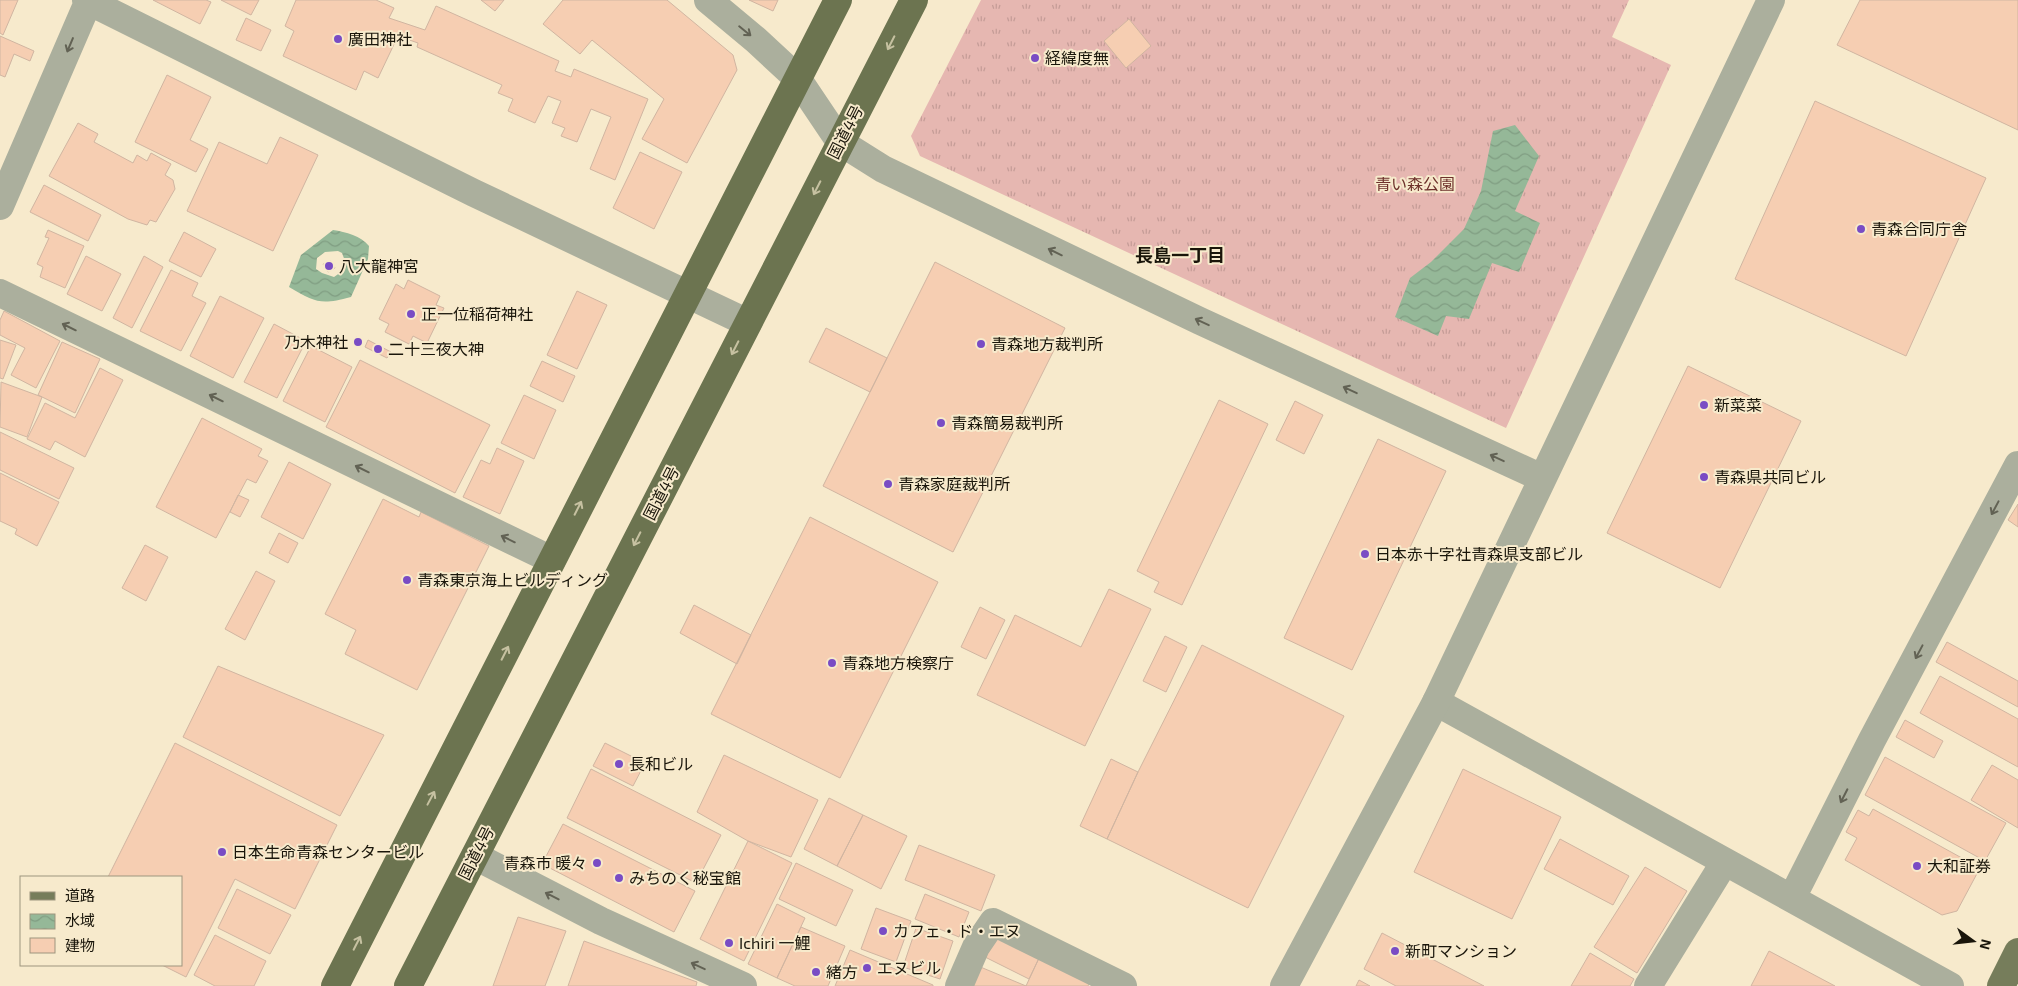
<svg xmlns="http://www.w3.org/2000/svg" width="2018" height="986" viewBox="0 0 2018 986" font-family="'Exo 2','Noto Sans JP',sans-serif">
  <defs>
    <pattern id="grass-tufts" width="24" height="20" patternUnits="userSpaceOnUse" patternTransform="scale(1.25)"><rect width="24" height="20" fill="#e6b7b1"/><path d="M3 7l-1-3M5 7V3M7 7l1-3M15 17l-1-3M17 17v-4M19 17l1-3" fill="none" stroke="#c59c97"/></pattern>
    <pattern id="water-waves" width="16" height="10" patternUnits="userSpaceOnUse" patternTransform="scale(1.25)"><rect width="16" height="10" fill="#95b898"/><path d="M0 5q4-4 8 0t8 0" fill="none" stroke="#809d82"/></pattern>
  </defs>
  <rect width="100%" height="100%" fill="#f7eacc"/>
  <!-- grass -->
  <path fill="url(#grass-tufts)" d="M981,0h648l-17,37 59,28 -165,363 -586,-272 -9,-20z"/>
  <!-- water -->
  <path fill="url(#water-waves)" fill-rule="evenodd" d="M1515,125l24,31 -24,55 25,12 -21,49 -27,-9 -23,56 -23,-3 -8,20 -43,-19 15,-39 21,-16 33,-33 17,-38 12,-60z
    M333,230c13,2 28,6 36,16l-1,13 -17,38c-30,8 -35,6 -62,-10l12,-32zM338,251l4,2 3,8 -1,9 -10,7 -12,-4 -6,-4 1,-11 8,-6z"/>
  <!-- building -->
  <path fill="#f6ceb2" stroke="#d0b5a1" d="M0,0h18l-15,35 -3,-2z
    M153,0h53l5,2 -11,22z
    M221,0h38l-8,15z
    M296,0h80l18,8 -5,10 36,12 11,-24 123,55 -4,10 16,6 3,-8 74,30 -33,81 -25,-11 21,-52 -20,-8 -14,33 -16,-6 4,-8 -13,-5 9,-22 -13,-5 -13,27 -27,-12 5,-12 -15,-6 4,-8 -85,-38 1,-4 -20,-7 -20,42 -14,-7 -8,19 -73,-34 11,-25 -9,-5z
    M481,0h23l-9,11z
    M563,0h104l66,55 4,15 -50,93 -45,-24 22,-40 -72,-59 -12,14 -37,-30z
    M749,0h29l-5,11z
    M1860,0h158v130l-181,-85z
    M246,18l25,12 -10,21 -25,-11z
    M1129,19l22,27 -25,22 -22,-27z
    M0,36l34,15 -4,10 -16,-7 -9,23 -5,-2z
    M167,75l44,22 -21,43 18,9 -12,23 -61,-30z
    M1815,101l171,77 -80,178 -171,-77z
    M78,123l20,11 -4,8 39,21 4,-8 10,6 4,-8 20,11 -6,11 8,5 2,9 -19,33 -6,-2 -3,5 -19,-6 -79,-43z
    M280,137l38,18 -45,96 -86,-40 32,-69 48,22z
    M640,152l42,20 -28,57 -41,-21z
    M44,185l57,30 -13,26 -58,-29z
    M48,230l36,16 -19,42 -25,-11 3,-10 -6,-3 12,-26 -4,-1z
    M184,232l32,17 -15,28 -32,-16z
    M86,256l35,18 -19,37 -35,-17z
    M144,256l19,11 -31,61 -19,-10z
    M331,261l4,7 -7,4 -5,-8z
    M935,262l130,66 -112,224 -130,-66z
    M171,270l27,13 -6,13 14,7 -25,48 -41,-20z
    M408,280l32,16 -4,9 8,3 -17,35 -14,-7 -4,8 -24,-12 4,-8 -10,-5 17,-35 8,5z
    M577,291l30,14 -30,64 -30,-14z
    M220,296l44,22 -31,60 -43,-22z
    M4,311l56,30 -24,47 -25,-13 14,-27 -25,-13v-15z
    M274,324l32,17 -29,57 -33,-16z
    M826,328l61,30 -17,34 -61,-30z
    M356,337l6,3 -2,6 -7,-3z
    M0,340l16,5 -13,34 -3,-1z
    M368,340l23,12 -4,6 -22,-11z
    M62,342l38,17 -25,54 -37,-18z
    M311,346l41,21 -27,55 -42,-21z
    M360,360l130,65 -35,68 -129,-66z
    M542,361l33,15 -12,26 -33,-16z
    M1688,366l113,55 -81,167 -113,-55z
    M100,368l23,12 -38,77 -30,-16 -5,9 -23,-11 18,-36 30,15z
    M1,382l41,15 -15,40 -27,-10z
    M524,395l32,15 -22,49 -33,-16z
    M1219,400l49,24 -86,181 -28,-13 5,-10 -22,-11z
    M1295,401l28,14 -19,39 -28,-14z
    M202,418l60,31 -4,7 10,5 -12,22 -9,-4 -31,59 -60,-31z
    M0,432l74,36 -15,31 -59,-29z
    M1378,439l68,32 -94,199 -68,-32z
    M497,448l27,13 -24,53 -37,-17 18,-37 9,4z
    M289,462l42,22 -28,55 -42,-22z
    M0,473l59,29 -22,44 -22,-12 2,-5 -17,-8z
    M238,495l11,5 -9,17 -10,-5z
    M383,499l36,18 2,-5 68,34 -72,144 -72,-36 11,-24 -31,-16z
    M2018,504v23l-10,-7z
    M810,517l128,65 -98,196 -129,-64z
    M279,533l19,10 -10,20 -19,-10z
    M145,545l23,12 -22,44 -24,-13z
    M256,571l19,10 -30,59 -20,-11z
    M1109,589l42,20 -66,137 -108,-51 38,-80 66,32z
    M694,605l57,30 -14,29 -57,-31z
    M980,607l25,13 -19,39 -25,-12z
    M1165,636l22,11 -21,45 -23,-11z
    M1947,642l71,39v26l-82,-45z
    M1202,645l142,71 -96,192 -141,-69 31,-67z
    M218,666l166,69 -44,81 -157,-79z
    M1940,676l78,43v48l-98,-54z
    M1905,720l38,21 -9,17 -38,-21z
    M175,743l162,82 -42,84 -60,-30 -49,98 -24,-12h19v-88h-73z
    M605,743l40,20 -12,23 -40,-20z
    M724,755l94,45 -27,57 -43,-16 -51,-29z
    M1885,757l121,66 -21,38 -120,-66z
    M1111,759l27,13 -31,67 -27,-13z
    M1992,765l26,15v48l-47,-28z
    M591,769l130,66 -25,48 -129,-65z
    M1463,769l98,48 -49,102 -98,-47z
    M829,798l34,17 -26,51 -33,-17z
    M1873,809l107,59 -23,43 -15,4 -97,-55 12,-22 -11,-6 12,-22 11,6z
    M863,815l44,21 -26,53 -44,-23z
    M563,824l132,67 -21,41 -132,-68z
    M1560,839l69,37 -16,29 -69,-36z
    M748,841l44,22 -48,98 -44,-22z
    M919,845l76,30 -14,36 -76,-31z
    M796,863l57,27 -17,36 -57,-27z
    M1645,867l42,24 -50,82 -43,-26z
    M237,889l54,26 -21,39 -52,-26z
    M925,894l44,18 -10,25 -44,-18z
    M777,904l28,14 -28,60 -29,-14z
    M876,908l35,13 -15,41 -35,-13z
    M518,917l48,14 -21,55h-52z
    M801,927l44,19 -17,40h-33l-18,-8z
    M916,928l37,13 -13,38 -37,-12z
    M1382,933l102,53h-88l-32,-17z
    M215,935l51,26 -12,25h-39l-21,-11z
    M996,935l44,21 -11,23 -44,-22z
    M584,941l113,41 -1,4h-128z
    M850,950l83,35v1h-98z
    M1769,951l66,35h-84z
    M1590,953l44,26 -4,7h-59z
    M1040,956l51,24 -3,6h-62z
    M978,966l48,20h-51l-5,-2z
    M1359,980l11,6h-14z"/>
  <g fill="none" stroke-linecap="round" stroke-linejoin="round">
    <!-- minor -->
    <path stroke="#abaf9d" stroke-width="28" d="M708,0l48,40 41,38 43,64
      M0,293l552,267
      M1436,702l514,284
      M475,856l126,65 142,65
      M1792,898l80,-158 146,-275
      M959,986l17,-39 17,-25 130,64
      M1648,986l76,-123"/>
    <!-- tertiary -->
    <path stroke="#abaf9d" stroke-width="28" d="M86,0l388,193 274,130
      M840,142l43,27 317,152 342,157
      M0,206l89,-206
      M1284,986l152,-284 335,-702"/>
    <!-- primary -->
    <path stroke="#767d5b" stroke-width="28" d="M2001,986l17,-34"/>
    <!-- trunk -->
    <path stroke="#6c7450" stroke-width="28" d="M335,986l503,-986
      M408,986l506,-986"/>
  </g>
  <!-- one-way arrows -->
  <defs><path id="oneway-shaft" d="M-6 0H5M1.5-3L5.5 0L1.5 3" fill="none" stroke-width="1.6" stroke-linecap="round" stroke-linejoin="round" transform="scale(1.25)"/></defs>
  <g stroke="#626254">
    <use href="#oneway-shaft" transform="translate(745 31) rotate(39)"/>
    <use href="#oneway-shaft" transform="translate(70 45) rotate(113)"/>
    <use href="#oneway-shaft" transform="translate(1055 252) rotate(-154)"/>
    <use href="#oneway-shaft" transform="translate(1202 322) rotate(-155)"/>
    <use href="#oneway-shaft" transform="translate(69 327) rotate(-154)"/>
    <use href="#oneway-shaft" transform="translate(1350 390) rotate(-155)"/>
    <use href="#oneway-shaft" transform="translate(216 398) rotate(-154)"/>
    <use href="#oneway-shaft" transform="translate(1497 458) rotate(-155)"/>
    <use href="#oneway-shaft" transform="translate(362 469) rotate(-154)"/>
    <use href="#oneway-shaft" transform="translate(1995 508) rotate(118)"/>
    <use href="#oneway-shaft" transform="translate(508 539) rotate(-154)"/>
    <use href="#oneway-shaft" transform="translate(1919 652) rotate(118)"/>
    <use href="#oneway-shaft" transform="translate(1844 796) rotate(117)"/>
    <use href="#oneway-shaft" transform="translate(552 896) rotate(-153)"/>
    <use href="#oneway-shaft" transform="translate(698 966) rotate(-155)"/>
  </g>
  <g stroke="#c6c1a1">
    <use href="#oneway-shaft" transform="translate(891 43) rotate(117)"/>
    <use href="#oneway-shaft" transform="translate(817 188) rotate(117)"/>
    <use href="#oneway-shaft" transform="translate(735 348) rotate(117)"/>
    <use href="#oneway-shaft" transform="translate(578 508) rotate(-63)"/>
    <use href="#oneway-shaft" transform="translate(637 539) rotate(117)"/>
    <use href="#oneway-shaft" transform="translate(505 653) rotate(-63)"/>
    <use href="#oneway-shaft" transform="translate(431 798) rotate(-62)"/>
    <use href="#oneway-shaft" transform="translate(357 943) rotate(-63)"/>
  </g>
  <!-- markers -->
  <g fill="#794cc4" stroke="#f7eacc" stroke-width="2">
    <circle cx="338" cy="39" r="5"/>
    <circle cx="1035" cy="58" r="5"/>
    <circle cx="1861" cy="229" r="5"/>
    <circle cx="329" cy="266" r="5"/>
    <circle cx="411" cy="314" r="5"/>
    <circle cx="358" cy="342" r="5"/>
    <circle cx="981" cy="344" r="5"/>
    <circle cx="378" cy="349" r="5"/>
    <circle cx="1704" cy="405" r="5"/>
    <circle cx="941" cy="423" r="5"/>
    <circle cx="1704" cy="477" r="5"/>
    <circle cx="888" cy="484" r="5"/>
    <circle cx="1365" cy="554" r="5"/>
    <circle cx="407" cy="580" r="5"/>
    <circle cx="832" cy="663" r="5"/>
    <circle cx="619" cy="764" r="5"/>
    <circle cx="222" cy="852" r="5"/>
    <circle cx="597" cy="863" r="5"/>
    <circle cx="1917" cy="866" r="5"/>
    <circle cx="619" cy="878" r="5"/>
    <circle cx="883" cy="931" r="5"/>
    <circle cx="729" cy="943" r="5"/>
    <circle cx="1395" cy="951" r="5"/>
    <circle cx="867" cy="968" r="5"/>
    <circle cx="816" cy="972" r="5"/>
  </g>
  <g text-anchor="middle" stroke-width="4" stroke-linejoin="round" paint-order="stroke">
    <!-- poi labels -->
    <g font-size="16" fill="#19150a" stroke="#f7eacc" text-anchor="start">
      <text x="348" y="45">廣田神社</text>
      <text x="1045" y="64">経緯度無</text>
      <text x="1871" y="235">青森合同庁舎</text>
      <text x="339" y="272">八大龍神宮</text>
      <text x="421" y="320">正一位稲荷神社</text>
      <text x="348" y="348" text-anchor="end">乃木神社</text>
      <text x="991" y="350">青森地方裁判所</text>
      <text x="388" y="355">二十三夜大神</text>
      <text x="1714" y="411">新菜菜</text>
      <text x="951" y="429">青森簡易裁判所</text>
      <text x="1714" y="483">青森県共同ビル</text>
      <text x="898" y="490">青森家庭裁判所</text>
      <text x="1375" y="560">日本赤十字社青森県支部ビル</text>
      <text x="417" y="586">青森東京海上ビルディング</text>
      <text x="842" y="669">青森地方検察庁</text>
      <text x="629" y="770">長和ビル</text>
      <text x="232" y="858">日本生命青森センタービル</text>
      <text x="587" y="869" text-anchor="end">青森市 暖々</text>
      <text x="1927" y="872">大和証券</text>
      <text x="629" y="884">みちのく秘宝館</text>
      <text x="893" y="937">カフェ・ド・エヌ</text>
      <text x="739" y="949">Ichiri 一鯉</text>
      <text x="1405" y="957">新町マンション</text>
      <text x="877" y="974">エヌビル</text>
      <text x="826" y="978">緒方</text>
    </g>
    <!-- street labels -->
    <g font-size="16" fill="#19150a" stroke="#f7eacc">
      <text transform="translate(845 132) rotate(-63)" y="6">国道4号</text>
      <text transform="translate(661 493) rotate(-63)" y="6">国道4号</text>
      <text transform="translate(476 853) rotate(-63)" y="6">国道4号</text>
    </g>
    <!-- park labels -->
    <g font-size="16" fill="#6e312b" stroke="#f7eacc">
      <text x="1415" y="190">青い森公園</text>
    </g>
    <!-- neighbourhood labels -->
    <g font-size="18" font-weight="bold" fill="#19150a" stroke="#f7eacc">
      <text x="1180" y="262">長島一丁目</text>
    </g>
  </g>
  <!-- legend -->
  <rect x="20" y="876" width="162" height="90" fill="#f7eacc" stroke="#9e957e"/>
  <rect x="30" y="892" width="25" height="8" fill="#767d5b" stroke="#9e957e"/>
  <text x="65" y="901" font-size="15" fill="#19150a">道路</text>
  <rect x="30" y="914" width="25" height="15" fill="url(#water-waves)" stroke="#9e957e"/>
  <text x="65" y="926" font-size="15" fill="#19150a">水域</text>
  <rect x="30" y="938" width="25" height="15" fill="#f6ceb2" stroke="#9e957e"/>
  <text x="65" y="951" font-size="15" fill="#19150a">建物</text>
  <!-- north arrow -->
  <g transform="translate(1973 941) rotate(105)" stroke="#f7eacc" stroke-width="4" paint-order="stroke">
  <path d="M0-4L9 19L0 12L-9 19Z" fill="#19150a"/>
  <text y="-8" font-size="14" font-weight="bold" text-anchor="middle" fill="#19150a">N</text>
  </g>
</svg>
